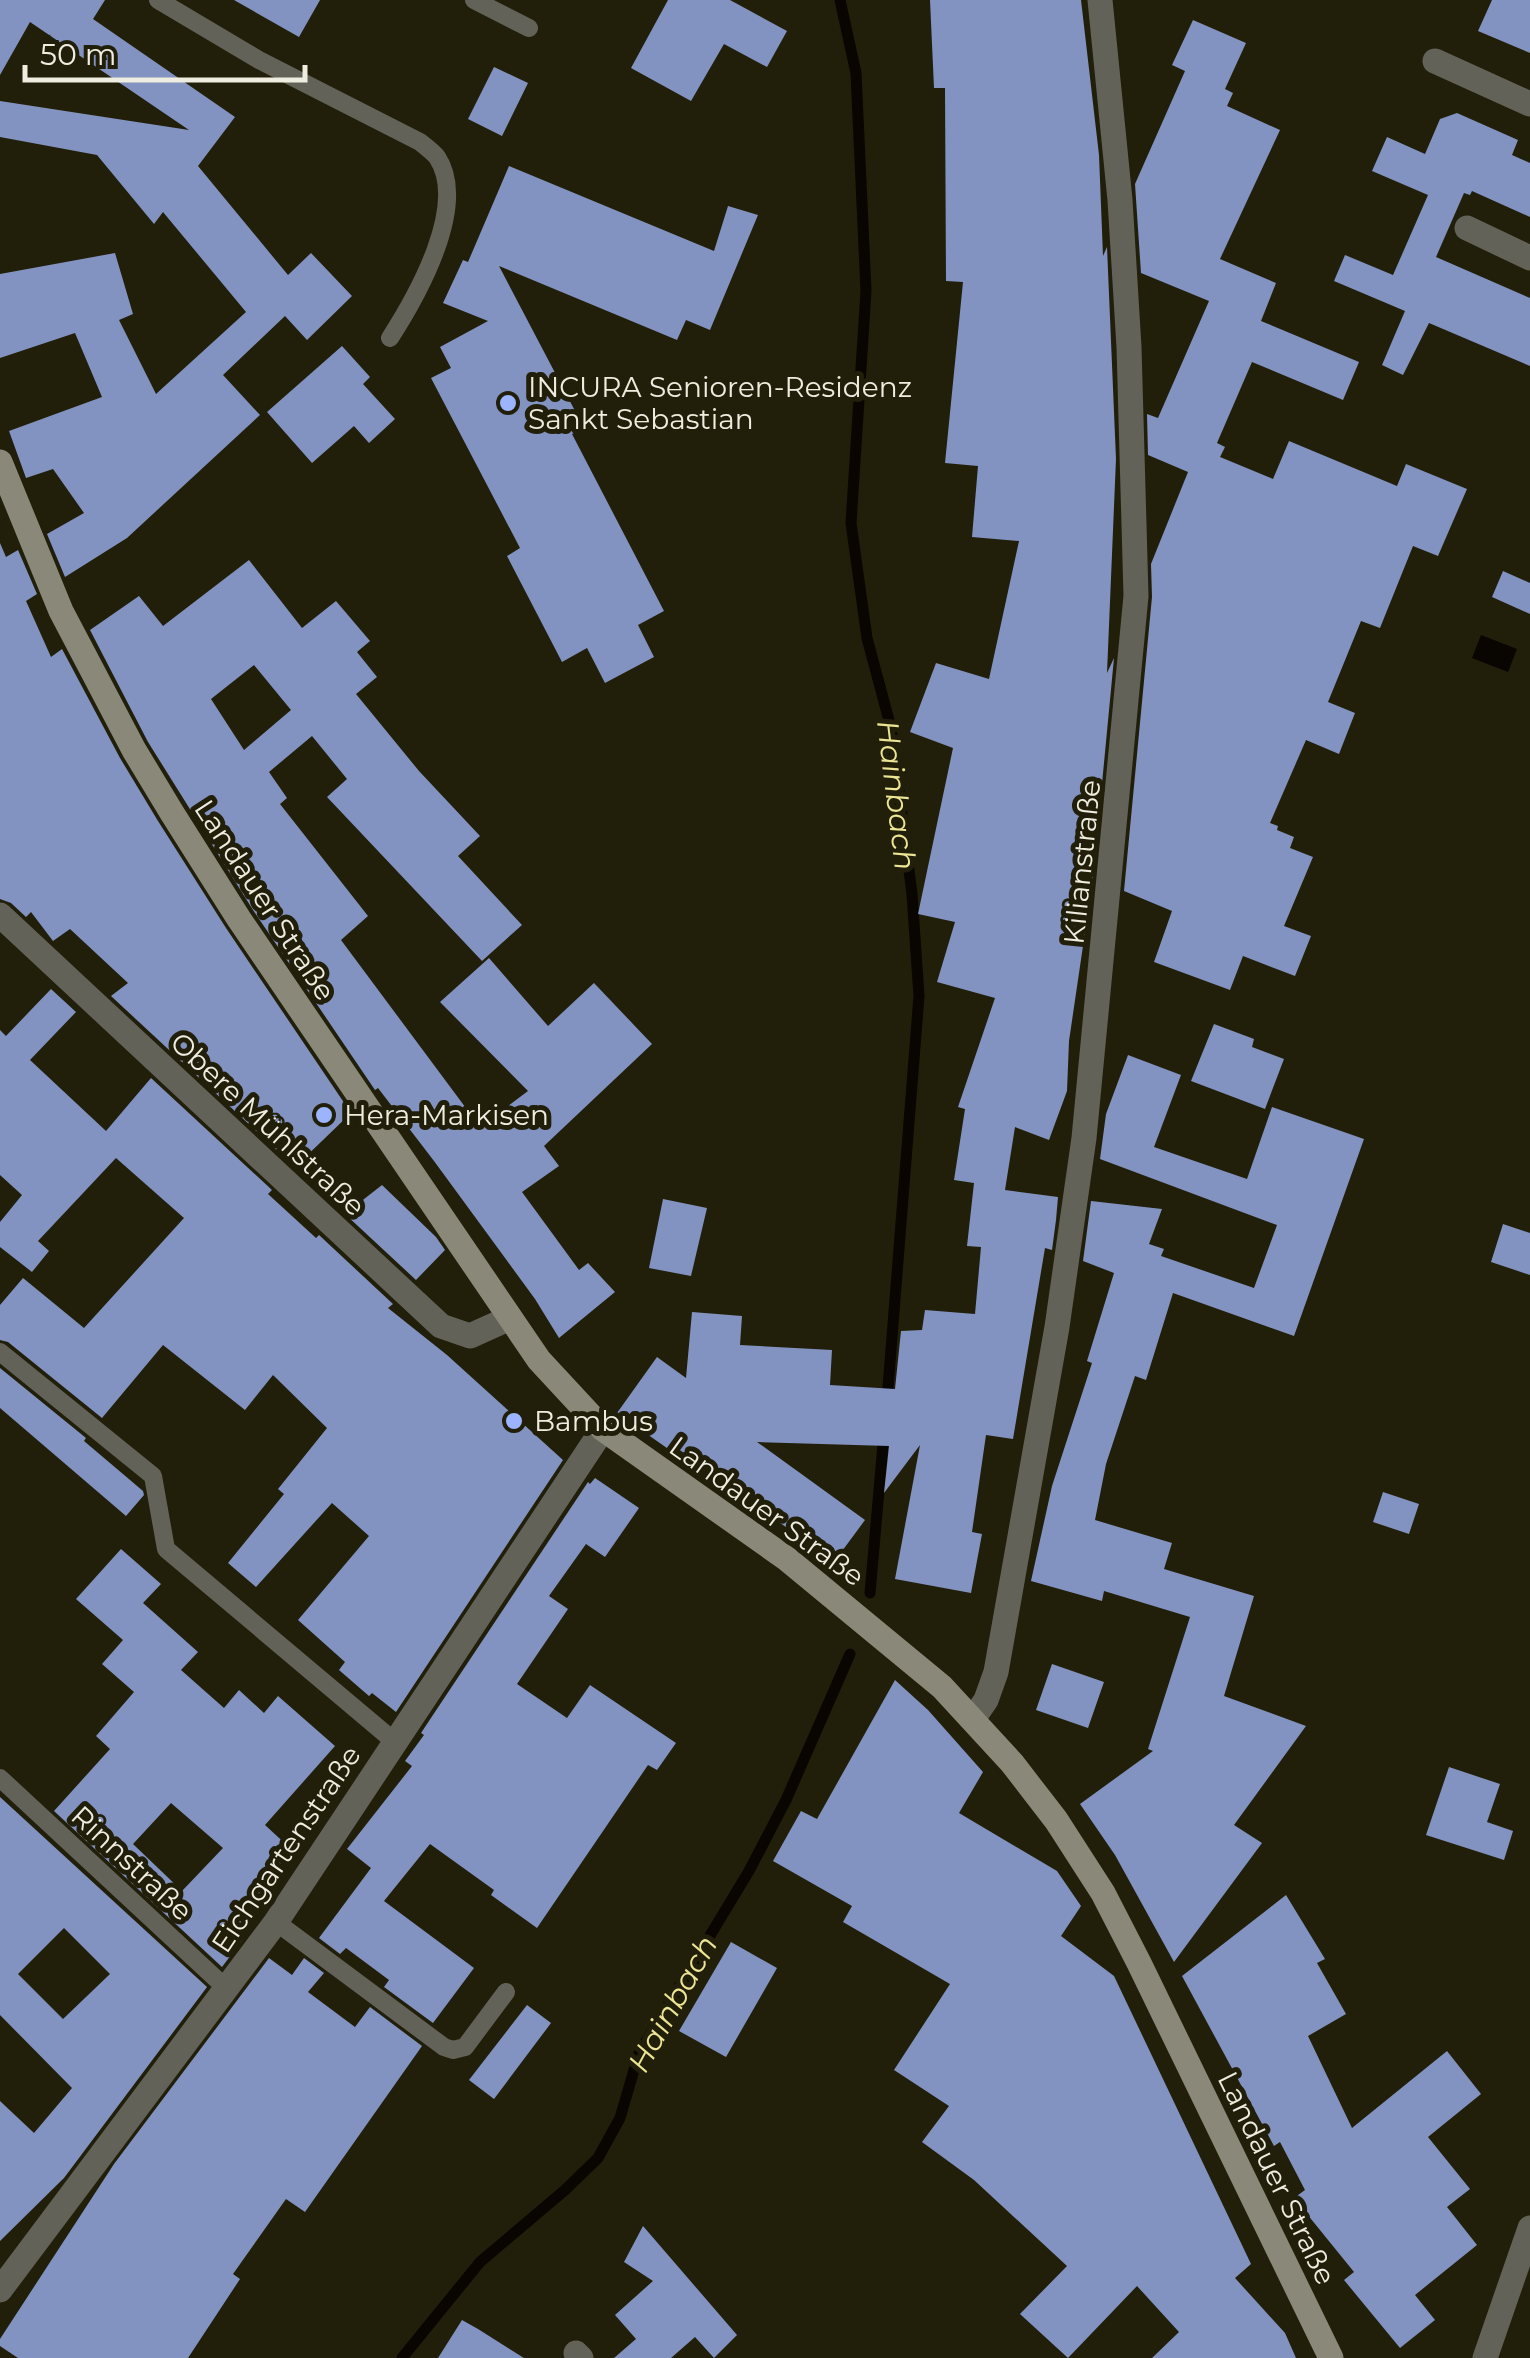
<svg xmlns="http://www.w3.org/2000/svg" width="1530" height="2358" viewBox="0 0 1530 2358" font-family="Montserrat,sans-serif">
  <rect width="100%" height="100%" fill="#211f0a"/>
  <!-- water -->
  <path fill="#090500" d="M1481,635l36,14 -9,23 -36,-14z"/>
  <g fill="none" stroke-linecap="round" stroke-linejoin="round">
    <!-- stream -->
    <path stroke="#090500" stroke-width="11" d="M840,0l16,73 10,218 -15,232 16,115 24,90 21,166 7,102 -32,404
      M870,1593l14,-160
      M402,2358l78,-96 85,-72 33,-32 22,-40 19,-65 110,-182 37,-71 64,-146"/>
  </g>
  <!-- building -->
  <path fill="#8393c1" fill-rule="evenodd" d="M0,0h105l-12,19 142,98 -37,49 90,109 23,-22 41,43 -45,44 -22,-24 -62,59 37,40 -133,123 -62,39 -18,-43 37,-21 -31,-44 -27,9 -17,-47 93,-34 -27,-64 -75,25v-84l115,-21 18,61 -14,6 37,74 90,-82 -83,-100 -9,12 -57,-69 -97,-18v-36l189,29 -159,-108 -30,53z
    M234,0h86l-21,37z
    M668,0h62l57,31 -20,36 -43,-23 -33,57 -60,-33z
    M930,0h151l18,155 4,101 4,-9 9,212 -9,214 7,-15 -21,220 -24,163 -2,50 -18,49 -34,-13 -10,63 53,7 -2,23 -4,30 -7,-2 -32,191 -27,-4 -14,97 10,2 -11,59 -76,-14 25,-134 -36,48 5,-47 -132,-4 108,78 -31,42 -157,-114 -3,5 -57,-40 40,-56 29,21 6,-66 50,4 -2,29 92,5 -2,35 65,4 6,-58 21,-1 3,-20 50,4 6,-67 -14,-1 7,-63 -20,-3 11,-71 -7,-2 37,-109 -58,-16 18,-60 -37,-8 35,-166 -43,-16 26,-69 53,16 30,-138 -47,-4 6,-71 -33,-3 18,-181 -17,-1 -1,-193h-11z
    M1492,0h38v53l-52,-22z
    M1193,20l53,23 -21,46 8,4 -6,13 53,24 -60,129 56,24 -15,38 98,41 -16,38 -91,-38 -35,81 8,4 -5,10 53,22 16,-38 108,45 9,-22 61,25 -29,67 -25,-10 -33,82 -19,-7 -33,81 27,11 -16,41 -33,-14 -36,83 8,3 -1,4 17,7 -4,11 23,9 -29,69 27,10 -16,40 -52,-20 -13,34 -76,-28 18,-51 -48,-20 28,-294 -1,-33 37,-92 -40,-17 -1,-41 11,4 51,-117 -68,-28 -6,-89 50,-113 -13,-6z
    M494,67l34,16 -26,53 -34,-17z
    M1457,113l61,27 -6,15 18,8v54l-58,-26 -2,4 -6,-2 -28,64 94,41v68l-101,-43 -26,52 -21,-10 23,-54 -71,-30 11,-26 48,20 35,-80 -56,-24 15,-34 38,17 15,-35z
    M509,166l205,85 14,-45 30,9 -48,115 -24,-10 -9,20 -178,-74 85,162 -12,6 92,177 -26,14 16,32 -49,26 -18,-35 -25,14 -55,-106 13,-8 -89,-170 20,-10 -11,-21 48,-26 -45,-18 20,-43 5,2z
    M342,346l28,31 -7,7 32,35 -26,24 -15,-17 -42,37 -45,-51z
    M0,543l6,14 12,-7 19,44 -11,7 25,56 11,-8 58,109 38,63 68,107 125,185 -56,54 -184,-171 17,-13 -58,-54 -17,12 -22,-29 -5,5 -15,-14 -11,-4z
    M249,560l53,68 34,-27 34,40 -13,11 20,25 -21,17 63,77 61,65 -22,20 64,69 -40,36 -155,-164 20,-18 -35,-43 -43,36 18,26 -7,6 88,112 -27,24 139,187 48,-36 -88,-89 49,-44 59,68 46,-43 58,61 -108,102 15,20 -37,26 57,78 9,-7 27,29 -56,46 -24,-39 -101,-138 -56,-73 -3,2 -122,-180 -105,-168 -58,-112 49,-34 24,30zM254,665l37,45 -47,40 -33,-51z
    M1503,571l27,12v31l-38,-17z
    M51,989l25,23 -46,48 76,71 45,-53 121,112 -4,4 48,44 3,-3 74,69 -5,4 59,47 116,105 -167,252 -24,-19 -3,3 -30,-26 6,-8 -47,-42 71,-84 -37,-33 -76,84 -28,-24 56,-69 -6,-5 49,-61 -54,-53 -28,35 -82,-65 -61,73 -94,-76 -8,-2v-35l23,-27 61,50 100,-110 -68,-60 -78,83 11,10 -17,21 -32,-25v-25l22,-27 -22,-20v-145l6,6z
    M1214,1024l40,15 -2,8 32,12 -19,50 -74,-28z
    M1128,1055l53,20 -27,72 93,32 25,-72 92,32 -70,197 -121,-43 -27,87 -11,-4 -29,88 -11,56 77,23 -8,26 90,27 -30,100 82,30 -72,99 28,18 -88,119 -59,-107 -35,-51 73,-53 -5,-2 42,-132 -86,-26 -2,10 -71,-20 21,-95 40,-123 -5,-2 27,-88 -31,-12 8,-60 71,8 -13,35 15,5 -3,7 93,32 23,-63 -177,-66 6,-45z
    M382,1185l54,52 9,13 -29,30 -71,-66z
    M663,1199l44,9 -16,68 -42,-8z
    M1503,1224l27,9v42l-39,-13z
    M0,1368l86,70 -2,3 59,50 1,4 -18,21 -126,-108z
    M595,1478l44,30 -34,49 -19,-13 -37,52 19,13 -51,75 50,34 23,-33 86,58 -19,27 -9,-5 -111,163 -46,-33 3,-5 -64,-46 -46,57 90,67 -41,55 -49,-36 5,-7 -43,-32 -6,6 -21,-16 52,-70 -24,-19 65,-83 -7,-5 19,-26 -3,-2 167,-251 2,2z
    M1383,1492l36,12 -10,30 -36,-12z
    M121,1549l40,35 -18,19 55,49 -17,18 43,38 15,-18 25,23 14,-17 57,50 -70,79 26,24 -48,69 2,3 -11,11 9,7 -21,28 -168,-156 56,-62 -14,-13 38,-44 -32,-28 21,-24 -47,-41zM171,1803l52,45 -41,43 -49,-47z
    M1052,1664l52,18 -16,46 -52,-18z
    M895,1680l33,30 55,62 -24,41 98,58 24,35 -20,30 53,40 137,288 -16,14 50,55 11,25h-144l27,-26 -42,-46 -69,72 -48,-44 47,-48 -93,-86 -52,-38 27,-36 -55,-36 56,-86 -107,-62 9,-16 -79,-45 28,-50 16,8z
    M1449,1767l51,17 -13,38 26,9 -9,29 -78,-25z
    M0,1797l207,190 -143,191 -64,63v-140l34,32 38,-45 -72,-73zM64,1928l46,46 -47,45 -45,-45z
    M1286,1895l39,64 -8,4 29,51 -38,22 44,92 95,-77 34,43 -53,43 42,52 -23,18 30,38 -62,50 20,25 -35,28 -56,-68 10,-8 -60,-74 11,-8 -25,-48 -6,4 -92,-170z
    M731,1942l46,26 -51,89 -47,-26z
    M269,1958l23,17 12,-17 20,15 -16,19 47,35 15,-20 52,39 -117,166 -19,-13 -53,75 7,5 -52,79h-170l-18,-12v-7l114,-175z
    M527,2005l24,18 -57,76 -25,-19z
    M643,2226l94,109 -23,23 -19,-21 -24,21h-57l22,-19 -21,-24 38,-34 -29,-19z
    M462,2320l16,9 46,29h-86z"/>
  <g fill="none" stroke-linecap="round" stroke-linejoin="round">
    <!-- service -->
    <path stroke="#636258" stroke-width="18" d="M158,0l101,60 161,82c5,4 13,10 17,15 32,48 -20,139 -47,181
      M474,0l55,28
      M0,1352l153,124 13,73 229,193
      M0,1778l227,211
      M276,1922l168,125 9,3 12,-3 41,-55"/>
    <!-- minor -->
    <path stroke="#636258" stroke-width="25" d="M1435,61l95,43
      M1467,228l63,30
      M0,915l441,411 29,10 40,-18
      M973,1719l13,-19 10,-28 61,-345 27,-189 52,-542 -7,-249 -9,-147 -20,-200
      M0,2290l276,-368 327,-493
      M576,2353l5,5
      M1485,2358l45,-130"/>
    <!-- secondary -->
    <path stroke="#8a8979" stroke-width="25" d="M0,462l61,149 73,139 38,63 67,106 300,441 64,69 184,130 155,128 70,76 44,57 47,73 36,70 192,395"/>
  </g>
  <!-- markers -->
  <g fill="#9cb4fd" stroke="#211f0a" stroke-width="4">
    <circle cx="508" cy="403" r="10"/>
    <circle cx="324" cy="1115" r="10"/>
    <circle cx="514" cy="1421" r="10"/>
  </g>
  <g text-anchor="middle" stroke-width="10" stroke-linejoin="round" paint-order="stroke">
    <!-- poi labels -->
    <g font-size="28" fill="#eeede0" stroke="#211f0a" text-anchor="start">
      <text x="528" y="397">INCURA Senioren-Residenz<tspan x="528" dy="32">Sankt Sebastian</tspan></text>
      <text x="344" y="1125">Hera-Markisen</text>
      <text x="534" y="1431">Bambus</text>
    </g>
    <!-- street labels -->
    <g font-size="28" fill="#eeede0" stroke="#211f0a">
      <text transform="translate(1082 862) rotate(-84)" y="10">Kilianstraße</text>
      <text transform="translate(265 900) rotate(57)" y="10">Landauer Straße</text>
      <text transform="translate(268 1124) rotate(43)" y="10">Obere Mühlstraße</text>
      <text transform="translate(767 1511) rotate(36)" y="10">Landauer Straße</text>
      <text transform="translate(286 1849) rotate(-56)" y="10">Eichgartenstraße</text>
      <text transform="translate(132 1863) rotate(43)" y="10">Rinnstraße</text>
      <text transform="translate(1277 2178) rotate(64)" y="10">Landauer Straße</text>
    </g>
    <!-- water labels -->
    <g font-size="30" font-style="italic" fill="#ede595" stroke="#211f0a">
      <text transform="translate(896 795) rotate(83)" y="10">Hainbach</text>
      <text transform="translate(673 2004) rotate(-61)" y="10">Hainbach</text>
    </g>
  </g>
  <!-- scale -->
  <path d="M25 65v15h280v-15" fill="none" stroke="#eeede0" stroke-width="5"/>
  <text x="40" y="65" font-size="30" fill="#eeede0" stroke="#211f0a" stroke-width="8" paint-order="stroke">50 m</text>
</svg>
